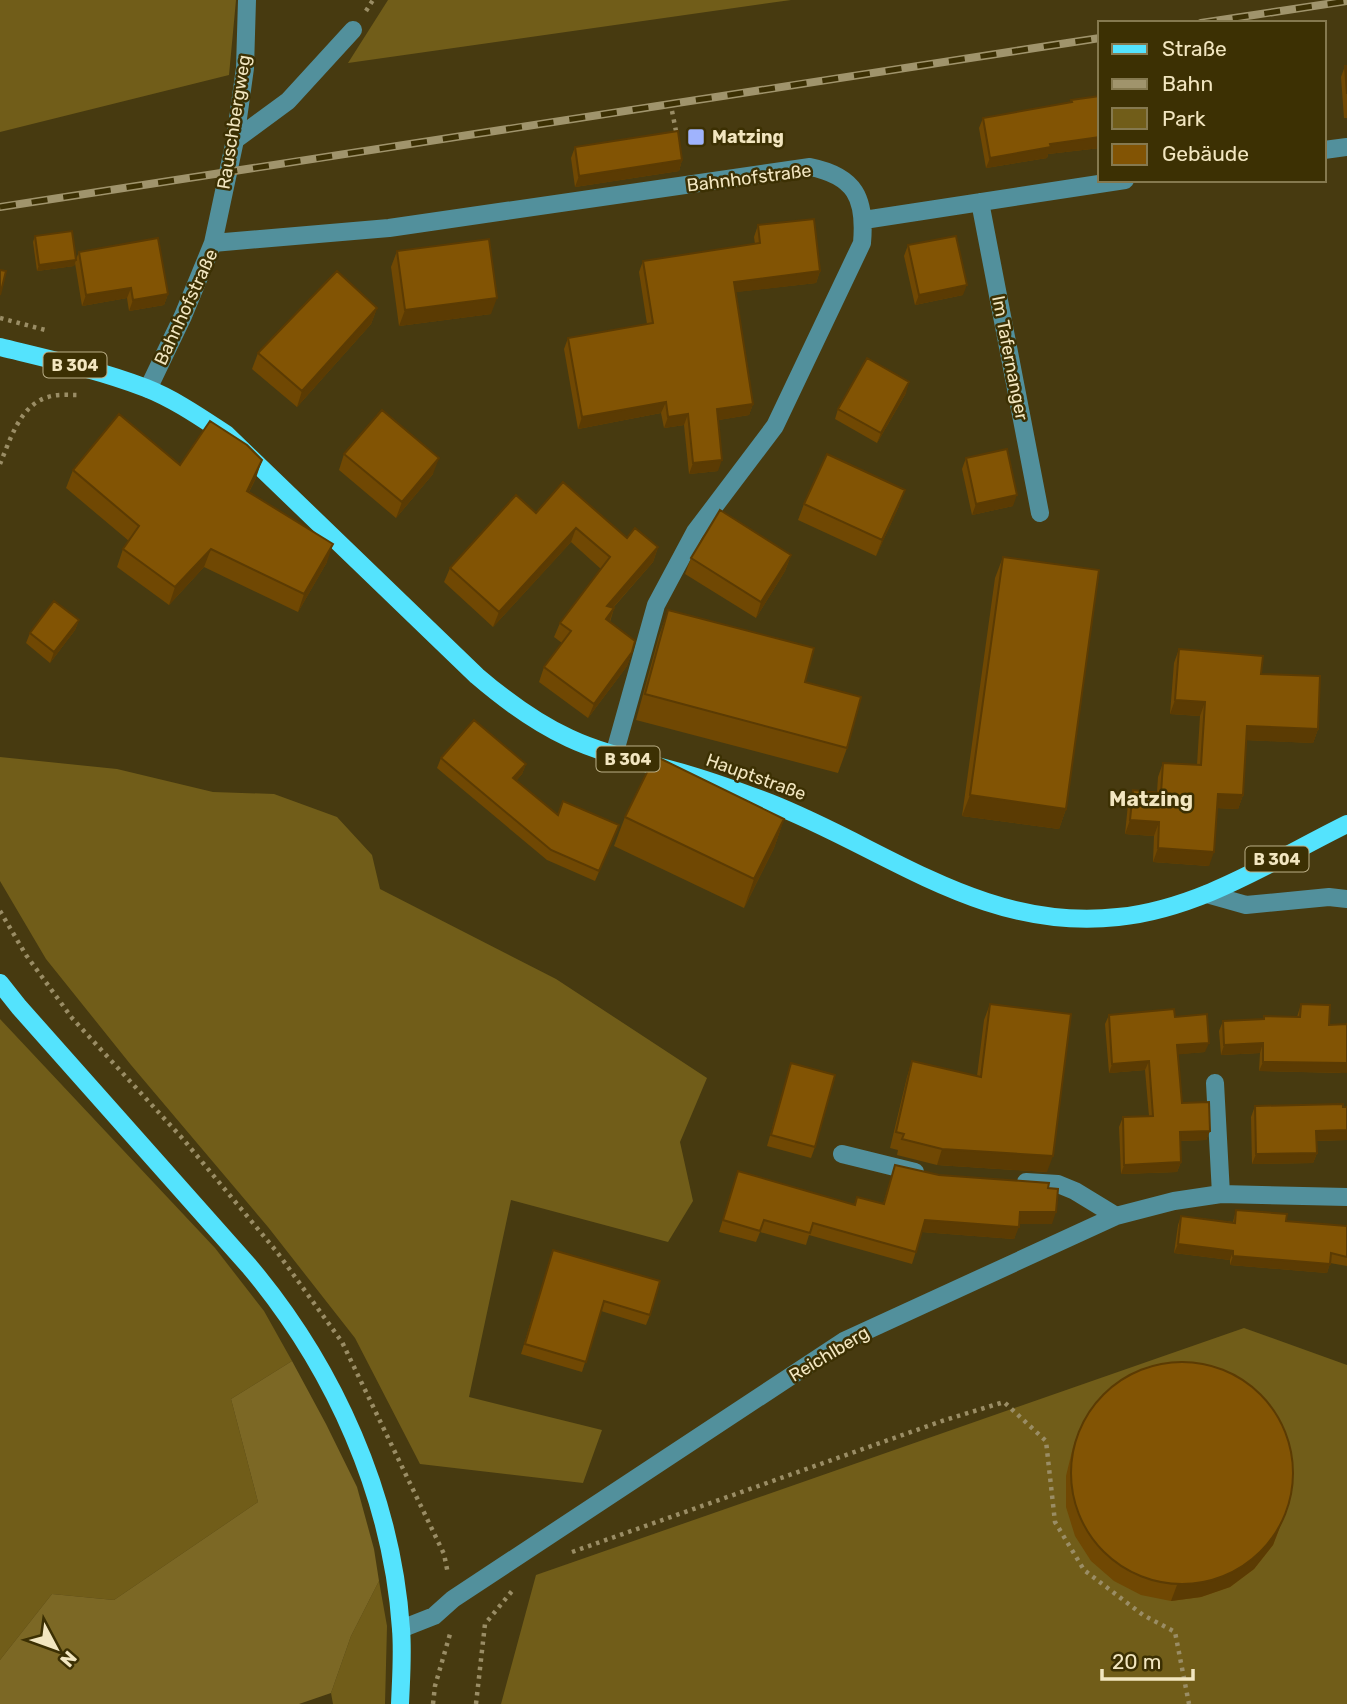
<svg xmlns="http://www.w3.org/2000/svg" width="1347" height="1704" viewBox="0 0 1347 1704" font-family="Rubik,sans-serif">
  <rect width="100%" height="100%" fill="#473a10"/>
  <!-- green -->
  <path fill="#715d19" d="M0,0h236l-7,75 -229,57z
    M388,0h403l-443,63z
    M0,757l117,12 96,23 61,2 63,23 35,38 8,34 176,90 151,99 -27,64 13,59 -25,41 -157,-42 -42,197 133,33 -19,53 -163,-19 -65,-126 -87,-111 -137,-162 -85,-106 -46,-78z
    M0,1019l215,229 49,63 28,50 -61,38 27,103 -144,98 -62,-6 -52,66z
    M1244,1328l103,37v339h-846l35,-129z
    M379,1581l8,45 -2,78h-52l-2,-11 20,-57z"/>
  <!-- forest -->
  <path fill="#7c6825" d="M292,1361l34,63 31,63 17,62 5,32 -28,55 -20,57 -32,11h-299v-44l52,-66 62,6 144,-98 -27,-103z"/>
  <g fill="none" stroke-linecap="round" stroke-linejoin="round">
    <!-- path -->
    <path stroke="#9a8d65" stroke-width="4.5" stroke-dasharray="3.5 5" stroke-linecap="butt" d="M366,11l7,-11
      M672,111l5,25
      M0,318l49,13
      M0,464c10,-24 20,-59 48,-67 9,-3 20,-2 29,-2l1,-4
      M0,911l26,44 46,63 111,121 94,113 65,90 102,212 4,20
      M572,1552l370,-131 62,-19 42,39 9,81 29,48 59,45 32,17 14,72
      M433,1704l2,-18 15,-52
      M476,1704l9,-80 27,-33"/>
    <!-- minor -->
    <path stroke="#52909c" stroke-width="18" d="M235,140l53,-39 65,-71
      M1324,150l23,-3
      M980,202l60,311
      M864,220l261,-40
      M213,243l176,-15 421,-61c45,9 56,31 52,76l-87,183 -80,106 -39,73 -42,150
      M148,389l35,-73 30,-73 22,-103 10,-72 2,-68
      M1207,894l39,11 83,-8 18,2
      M1215,1083l6,111
      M842,1154l73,18
      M1026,1182l32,2 17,7 41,25
      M401,1629l33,-13 19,-17 391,-258 272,-125 58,-15 47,-7 126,3"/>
    <!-- major -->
    <path stroke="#54e3fd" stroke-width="18" d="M0,347c49,12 99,23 146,41 28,11 54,29 80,46l251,242c28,24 57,46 92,62 38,18 81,25 121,37 27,8 54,18 80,28 117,46 214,129 348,114 82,-8 156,-57 229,-93
      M0,983l19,24 230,259c85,101 143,230 152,363 2,25 0,50 -1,75"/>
    <defs>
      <path id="rail" d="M1201,23l146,-22
        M0,207l1100,-169"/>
    </defs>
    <!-- rail casing -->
    <use href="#rail" stroke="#a0946c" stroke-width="8"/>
    <!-- rail -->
    <use href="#rail" stroke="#3c3003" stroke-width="5" stroke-dasharray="16" stroke-linecap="butt"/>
  </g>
  <!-- wall -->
  <path fill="#704803" d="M1345,66h2v52h-3l-3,-41z
    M1100,96v52l-52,6 -1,4 -61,10 -7,-40 4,-10 87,-16 1,-2z
    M575,147l107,13 -3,11 -104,16 -4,-29z
    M758,225l62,46 -4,12 -81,9 18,112 -4,11 -31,5v51l-29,3 -5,-49 -20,3 -3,-15 -83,16 -14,-80 4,-11 79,-14 -8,-52 4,-11 112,-17 -1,-7z
    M35,236l41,23 3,-7 89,42 -4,11 -35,6 -2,-13 -45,8 -7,-43 -1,3 -37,5 -4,-29z
    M908,245l55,50 -48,10 -11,-49z
    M397,251l94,63 -92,12 -8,-59z
    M377,308l-6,16 -74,83 -45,-38 6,-16z
    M906,393l-29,50 -42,-24 3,-10z
    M344,454l89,20 -37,44 -57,-48z
    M966,458l47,48 -41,9 -10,-46z
    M180,465l76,13 -7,14 78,70 -29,50 -94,-45 -35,38 -52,-38 6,-18 6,-8 -63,-53 7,-18z
    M804,504l95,2 -23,50 -78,-36z
    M536,513l91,25 31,9 -5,15 -40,46h1l-4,14 22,30 -5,14 -39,52 -49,-36 5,-15 18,-24 -8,-6 6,-14 41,-54 -30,-27 -78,85 -49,-45 6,-14z
    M791,555l-6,16 -29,47 -71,-44 6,-16z
    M1003,557l63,252 -7,20 -97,-13 33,-238z
    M668,610l137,72 42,66 -9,25 -202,-53 23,-84z
    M79,620l-4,10 -25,33 -24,-20 4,-10z
    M1179,649l82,25 57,55 -5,14 -67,-3 -3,55 -5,14 -21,-1 -8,58 -56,-4 1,-26 -29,-2 3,-30 5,-14 24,2 1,-15 5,-14 34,2 3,-49 -30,-2 4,-51z
    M441,758l85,6 -4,10 -6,7 42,34 61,10 -24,56 -48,-21 -110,-92z
    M625,817l159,2 -10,29 -30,60 -130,-62z
    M990,1004l57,168 -110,-7 -40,-10 1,-5 -8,-2 17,-71 5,-16 65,15 7,-56z
    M1301,1004l28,21 12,48 -82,-2 1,-18 -39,2 -2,-24 4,-10 40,-2 1,-3 33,1z
    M1109,1015l66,2 30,35 -27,2 4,49 28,28 -4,9 -26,1 1,21 -4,10 -56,2 -2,-47 4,-10 26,-1 -4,-46 -36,3 -4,-49z
    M791,1063l24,84 -4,11 -44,-12z
    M1255,1106l92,1v33l-30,1v12l-4,10 -61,1 -1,-47z
    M895,1165l44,10 109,13 4,36h-33l-5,15 -92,-7 -10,32 -103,-29 -3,10 -46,-13 -4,10 -37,-10 19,-61 116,34 3,-8 26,7z
    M1236,1210l50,11 61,5v40l-17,-3 -3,10 -97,-8v-5l-56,-7 4,-28 3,-9 52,6z
    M553,1250l97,65 -4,10 -45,-14 -19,61 -61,-18z
    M1079,1431l211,70 -17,44 -19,24 -24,18 -29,10 -30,4 -30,-6 -27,-14 -23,-20 -16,-25 -9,-29v-31l7,-29z"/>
  <!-- shaded-wall -->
  <path fill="#5b3b03" d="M1100,137v11l-52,6 -1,4 -61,10 4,-10 60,-14z
    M682,160l-3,11 -104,16 4,-11z
    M76,260l-2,6 -37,5 2,-6z
    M820,271l-4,12 -87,10 5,-11z
    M967,285l-4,10 -48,10 4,-10z
    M131,288l-4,10 -45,8 4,-11z
    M168,294l-4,11 -35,6 4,-11z
    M497,298l-6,16 -92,12 6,-16z
    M377,308l-6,16 -74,83 5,-16z
    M909,382l-3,11 -29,50 4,-10z
    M666,402l-5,11 -83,16 4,-12z
    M753,404l-4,11 -36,6 4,-12z
    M688,414l-4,11 -20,3 4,-11z
    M439,458l-6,16 -37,44 6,-16z
    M262,460l-6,18 -16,31 7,-18z
    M722,460l-4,11 -29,3 4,-11z
    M905,490l-6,16 -23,50 6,-16z
    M1017,495l-4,11 -41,9 4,-11z
    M576,528l-5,14 -78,85 6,-15z
    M333,544l-6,18 -29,50 6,-18z
    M658,547l-5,15 -52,59 6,-15z
    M211,549l-7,18 -35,38 6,-18z
    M791,555l-6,16 -29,47 5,-16z
    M614,608l-5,15 -3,-4z
    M79,620l-4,10 -25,33 4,-11z
    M632,652l-5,14 -39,52 6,-14z
    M1175,700l30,2 -5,14 -30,-2z
    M1247,726l71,3 -5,14 -71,-3z
    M526,764l-4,10 -12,14 3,-10z
    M1218,794l25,1 -5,14 -25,-1z
    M970,795l96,14 -7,20 -97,-13z
    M784,819l-10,29 -30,60 10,-29z
    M1130,820l29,2 -5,14 -29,-2z
    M1158,848l56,4 -5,14 -56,-4z
    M1209,1043l-4,9 -32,3 4,-10z
    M1263,1043l-3,10 -39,2 3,-10z
    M1149,1061l-4,9 -36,3 3,-9z
    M1263,1062l84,1v10l-88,-2z
    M1347,1130v10l-34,1 3,-10z
    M1210,1131l-4,9 -30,1 4,-9z
    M942,1149l111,7 -6,16 -110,-7z
    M1317,1153l-4,10 -61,1 4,-10z
    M1181,1162l-4,10 -56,2 3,-9z
    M1020,1212h36l-4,12h-37z
    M925,1220l94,7 -5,12 -93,-7z
    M1178,1244l55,7 -3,9 -56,-7z
    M1233,1256l97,8 -3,9 -97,-8z
    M1290,1501l-17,44 -19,24 -24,18 -29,10 -30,4 6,-16z"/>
  <!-- building -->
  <path fill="#825404" stroke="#5b3b03" stroke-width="2" d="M1345,66h2v28z
    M1100,96v41l-50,7 1,3 -61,11 -7,-40 89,-16 -1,-2z
    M678,131l4,29 -103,16 -4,-29z
    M814,219l6,52 -86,11 19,122 -36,5 5,51 -29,3 -5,-49 -20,3 -2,-15 -84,15 -14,-79 85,-15 -10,-62 117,-18 -2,-18z
    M72,231l4,29 -37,5 -4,-29z
    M956,236l11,49 -48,10 -11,-50z
    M158,238l10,56 -35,6 -2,-12 -45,7 -7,-43z
    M489,239l8,59 -92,12 -8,-59z
    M0,270l6,1 -6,24z
    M337,271l40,37 -75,83 -44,-38z
    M867,358l42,24 -28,51 -43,-24z
    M382,410l57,48 -37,44 -58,-48z
    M119,414l61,51 30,-44 37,24 15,15 -15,31 86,53 -29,50 -93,-45 -36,38 -52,-38 16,-23 -66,-56z
    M1007,449l10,46 -41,9 -10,-46z
    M827,454l78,36 -23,50 -78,-36z
    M563,482l64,56 8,-10 23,19 -51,59 7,2 -8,11 29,22 -3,11 -38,52 -50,-37 27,-36 -11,-8 50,-66 -34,-29 -77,84 -49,-44 66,-73 20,18z
    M720,510l71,45 -30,47 -70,-44z
    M1003,557l96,13 -33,239 -96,-14z
    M54,601l25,19 -25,32 -24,-19z
    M668,610l146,38 -9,34 56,15 -14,51 -202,-54z
    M1179,649l84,7 -2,18 59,2 -2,53 -71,-3 -4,69 -25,-1 -4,58 -56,-4 1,-26 -29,-2 3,-30 28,3 2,-30 38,2 4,-63 -30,-2z
    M474,720l52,44 -13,14 45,37 5,-14 56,24 -20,46 -48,-21 -110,-92z
    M655,756l129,63 -30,60 -129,-62z
    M990,1004l81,10 -18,142 -111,-7 -40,-10 2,-5 -8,-2 16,-71 69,16z
    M1301,1004l29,1 -1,20 18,-1v39l-84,-1v-19l-39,2 -1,-24 41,-2v-3l36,1z
    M1174,1009l1,8 32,-3 2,29 -32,2 5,58 27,-1 1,29 -30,1 1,30 -57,3 -1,-48 30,-1 -4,-55 -37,3 -3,-49z
    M791,1063l44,12 -20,72 -44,-12z
    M1343,1104v3h4v23l-31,1 1,22 -61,1 -1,-48z
    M895,1165l44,10 110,8 -1,5 10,1 -2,23h-36l-1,15 -94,-7 -9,32 -103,-29 -3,10 -46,-13 -4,11 -37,-11 15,-49 117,34 2,-8 27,7z
    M1236,1210l51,4 -1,7 61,5v31l-16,-4 -1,11 -97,-8v-5l-55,-7 3,-28 54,7z
    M553,1250l107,31 -10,34 -46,-14 -18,61 -61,-18z
    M1071 1473a111 111 0 1 1 222 0a111 111 0 1 1-222 0Z"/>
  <!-- markers -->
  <rect fill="#9fb3fd" stroke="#3c3003" stroke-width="2.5" x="687" y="128" width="18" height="18" rx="3.5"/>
  <g text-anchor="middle" stroke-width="5" stroke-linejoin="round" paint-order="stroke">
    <!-- shield labels -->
    <g fill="#3c3003" stroke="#bbaf87" stroke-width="2">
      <rect x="43.5" y="352.5" width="63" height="25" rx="5"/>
      <rect x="596.5" y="746.5" width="63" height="25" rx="5"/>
      <rect x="1245.5" y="846.5" width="63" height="25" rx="5"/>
    </g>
    <g font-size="16" font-weight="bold" fill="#f2e6c0">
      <text x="75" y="371">B 304</text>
      <text x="628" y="765">B 304</text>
      <text x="1277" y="865">B 304</text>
    </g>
    <!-- street labels -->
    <g font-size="18" fill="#f2e6c0" stroke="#3c3003">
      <text transform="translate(234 122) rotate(-81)" y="6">Rauschbergweg</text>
      <text transform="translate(749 178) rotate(-7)" y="6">Bahnhofstraße</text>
      <text transform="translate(186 307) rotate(-65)" y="6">Bahnhofstraße</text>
      <text transform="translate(1010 358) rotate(79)" y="6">Im Tafernanger</text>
      <text transform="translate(756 777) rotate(20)" y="6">Hauptstraße</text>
      <text transform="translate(829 1354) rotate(-31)" y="6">Reichlberg</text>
    </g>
    <!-- poi labels -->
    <g font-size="18" font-weight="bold" fill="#f2e6c0" stroke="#3c3003" text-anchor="start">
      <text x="712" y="143">Matzing</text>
    </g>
    <!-- quarter labels -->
    <g font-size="21" font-weight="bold" fill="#f2e6c0" stroke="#3c3003">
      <text x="1151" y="806">Matzing</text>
    </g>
  </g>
  <!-- legend -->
  <rect x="1098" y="21" width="228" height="161" fill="#3c3003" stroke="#85794f" stroke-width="2"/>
  <rect x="1112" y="44" width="35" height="10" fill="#54e3fd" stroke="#85794f" stroke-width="2"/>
  <text x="1162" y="56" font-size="21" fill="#f2e6c0">Straße</text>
  <rect x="1112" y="79" width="35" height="10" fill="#a0946c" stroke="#85794f" stroke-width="2"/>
  <text x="1162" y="91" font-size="21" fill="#f2e6c0">Bahn</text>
  <rect x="1112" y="108" width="35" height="21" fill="#715d19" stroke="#85794f" stroke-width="2"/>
  <text x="1162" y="126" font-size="21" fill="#f2e6c0">Park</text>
  <rect x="1112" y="144" width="35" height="21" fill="#825404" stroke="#85794f" stroke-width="2"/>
  <text x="1162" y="161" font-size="21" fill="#f2e6c0">Gebäude</text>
  <!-- north arrow -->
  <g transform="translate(56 1648) rotate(131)" stroke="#3c3003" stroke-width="5" paint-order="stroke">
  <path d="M0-5L12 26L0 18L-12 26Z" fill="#f2e6c0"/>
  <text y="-10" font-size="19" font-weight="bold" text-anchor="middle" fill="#f2e6c0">N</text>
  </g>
  <!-- scale -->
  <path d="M1102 1669v10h91v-10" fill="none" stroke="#f2e6c0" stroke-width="3.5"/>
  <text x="1112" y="1669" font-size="21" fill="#f2e6c0" stroke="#3c3003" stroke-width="5" paint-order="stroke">20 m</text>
</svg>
